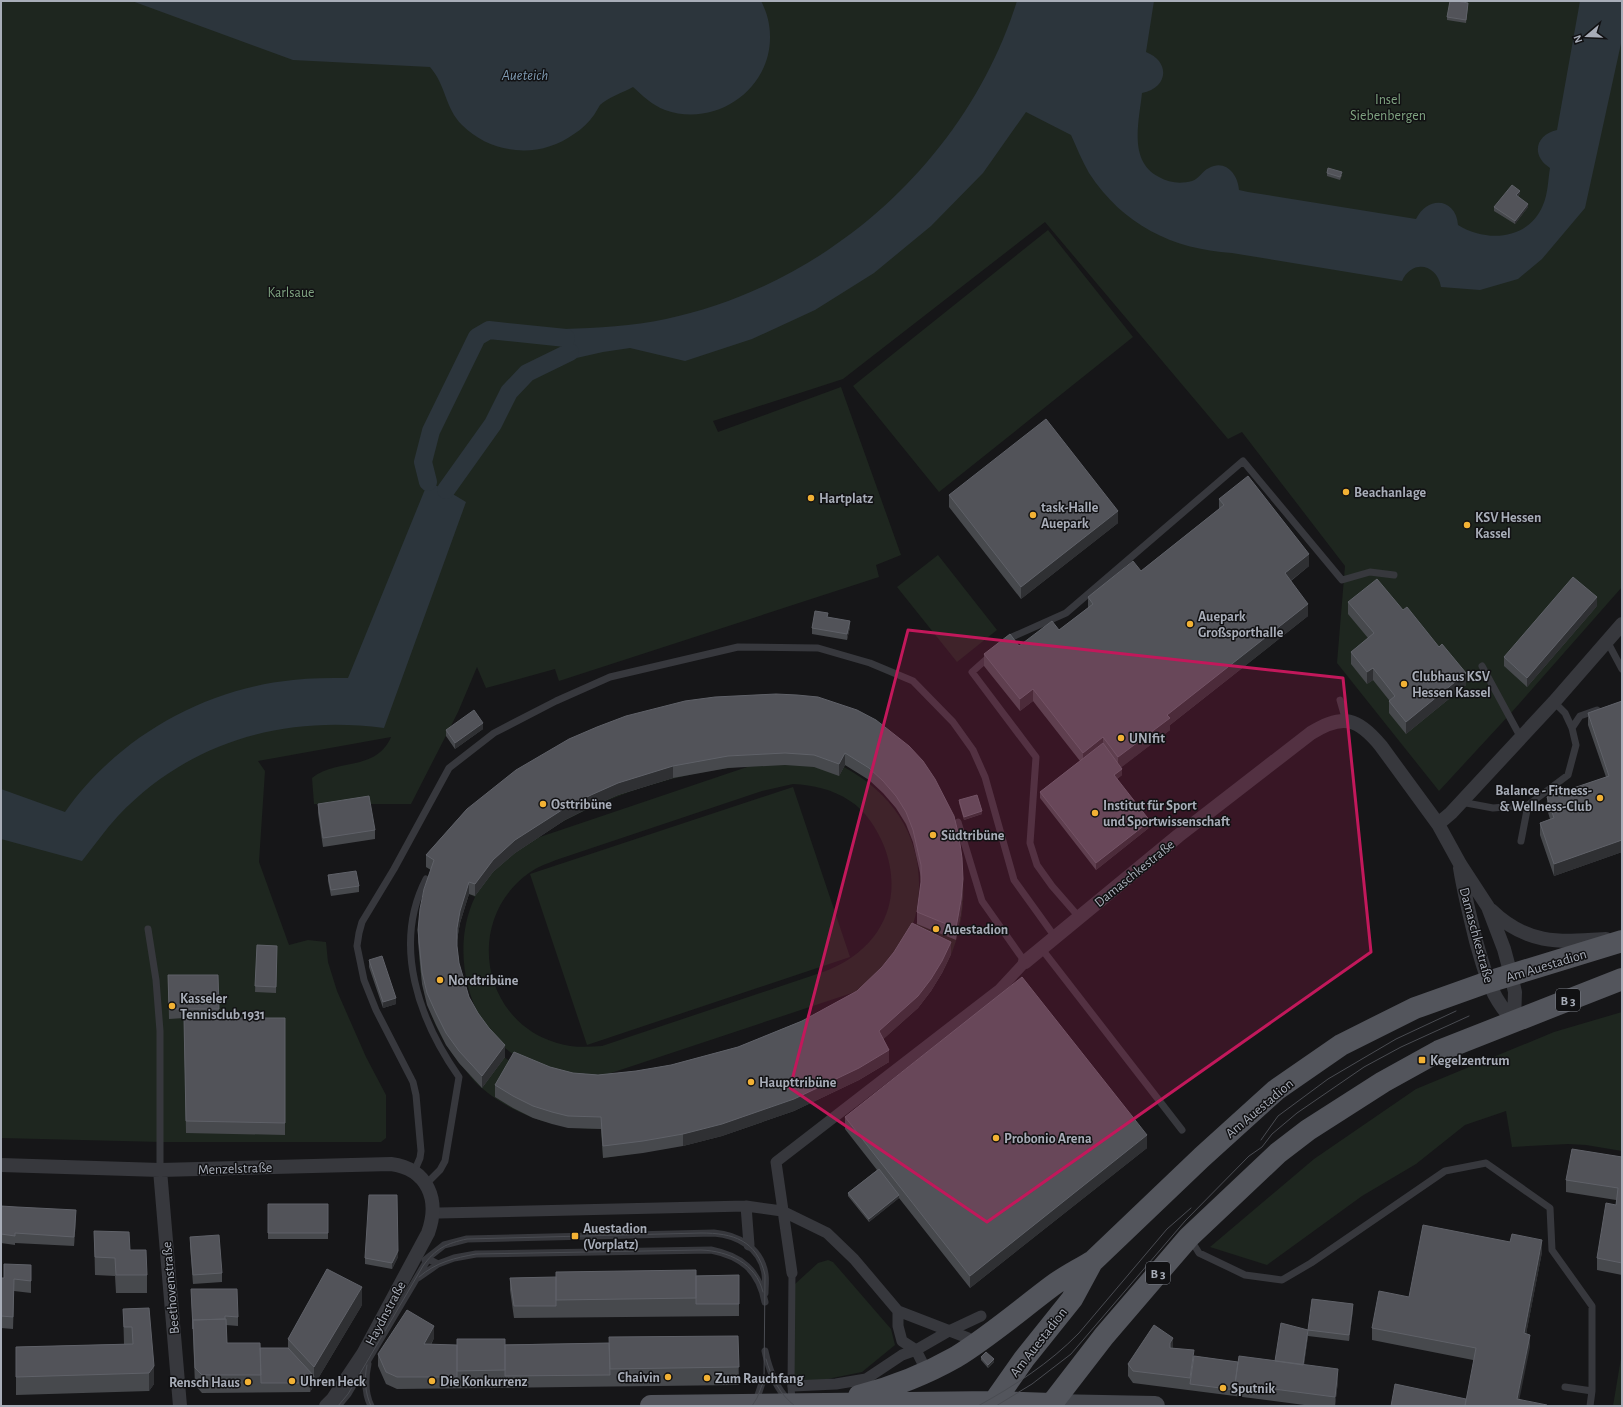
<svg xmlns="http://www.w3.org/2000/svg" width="1623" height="1407" viewBox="0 0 1623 1407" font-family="'Alegreya Sans',sans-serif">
  <rect width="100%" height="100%" fill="#161618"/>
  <!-- green -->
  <path fill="#1e261f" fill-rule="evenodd" d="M1,1h1621v586l-111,126 -72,78 -102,-128 8,-97 -103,-134 -14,7 -183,-217 -202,157 -130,42 5,11 123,-45 60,168 -25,10 3,12 -320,104 -4,-12 -69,19 -9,-21 -19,45 -47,92h-97l-2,-26c24,-20 64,-6 79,-41l-133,24 7,10 -6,91 30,83 19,-5 18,2 2,20 9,29 29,66 20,38v43l-5,4h-220l-160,-4z
    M1048,230l85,107 -194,155 -86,-106z
    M938,555l59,75 -40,32 -60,-75z
    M745,707c32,-1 63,-2 93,8 93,31 146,132 118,226 -13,43 -44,74 -77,102l10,19c-94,55 -178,83 -286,96l-2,-29c-44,0 -84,-12 -118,-40 -7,-5 -12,-12 -17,-18 -49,-54 -60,-132 -32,-199l-8,-5c16,-19 33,-39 52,-56 77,-65 167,-97 267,-104zM845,765c38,16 67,57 73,98 4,20 5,43 -2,62 -9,26 -37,61 -58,77 -12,10 -27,17 -40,23 -67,35 -144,59 -219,62 -22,1 -65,-11 -85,-23 -19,-11 -40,-42 -48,-63 -13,-35 -12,-72 3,-107l6,3c-24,49 -10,122 35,155 19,13 42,22 65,24l3,8 295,-98 -2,-7c17,-17 35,-35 43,-58 3,-9 4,-21 5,-31 2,-55 -27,-97 -75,-123zM747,766v1l-210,71c12,-10 27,-17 41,-24 54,-27 110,-42 169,-48zM793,784c20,1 39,5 57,17 16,10 27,28 34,45 22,57 -6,106 -61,126l-221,74c-15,1 -30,2 -45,-3 -76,-22 -93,-124 -28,-170 8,-6 17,-9 27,-13l206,-69z
    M793,787l57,170 -263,88 -57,-171z
    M1622,1012v139l-36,-6 -18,-1 -56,3 -6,-36 -41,14 -49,39 -54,32 -95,69 -57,-18 104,-88 102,-70 138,-57z
    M828,1260l5,2 58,67 4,16 -33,27 -69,14 2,-102 23,-21z
    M1622,1352v54h-9z"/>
  <!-- water -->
  <path fill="#2c353c" d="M132,1h629c6,11 9,23 9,35 1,54 -55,92 -105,74 -13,-5 -22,-14 -32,-23 -9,5 -26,11 -33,18 -2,3 -4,7 -6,10 -5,7 -12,14 -20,19 -34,25 -82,21 -112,-9 -17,-17 -16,-40 -32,-58l-137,-7z
    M1017,1h137l-8,51c25,10 22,36 -4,41 -3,29 -14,68 17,84 10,6 22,7 33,4 7,-2 10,-10 17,-13 16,-9 29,6 30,22l9,2 168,27c12,-24 40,-21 42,6 29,18 71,15 85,-20 5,-11 5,-25 7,-37 -19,-12 -15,-33 7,-38l23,-129h42v38l-37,169 -43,51 -24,20 -38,11 -39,-3c-4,-23 -29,-28 -39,-6l-170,-28c-60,-4 -109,-28 -143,-80 -7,-12 -12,-25 -18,-38l-45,-23 -43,61 -52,53 -57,47 -59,37 -63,29 -67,22 -55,-13 -27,4 -31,7 -8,-30c34,-1 68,-3 102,-10 163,-35 301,-159 351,-318z
    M428,482l18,8 20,12 -82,226c-100,-13 -195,13 -266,88 -13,14 -24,30 -36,45l-81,-22v-50l64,23c52,-74 138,-123 228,-132 18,-2 36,-2 55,-2z"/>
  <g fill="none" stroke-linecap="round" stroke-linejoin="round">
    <!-- canal -->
    <path stroke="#2c353c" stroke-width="18" d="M428,482l-5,-20 8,-31 46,-94 12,-7 77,8
      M446,490l47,-66 16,-32 18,-19 43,-21"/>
    <!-- service -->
    <path stroke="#37383d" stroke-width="7" d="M1607,641l15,28
      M1005,643l7,-6 54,-24 177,-152 99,119 28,-8 24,3
      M991,655l-19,17 64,85 -6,86 7,22 15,21 27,31
      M1482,666l39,72
      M1340,700l6,21
      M1572,728l8,-12 17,-6
      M1461,802l32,6 35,-3 40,-30 8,-30 -4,-17 -7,-15 -11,-11
      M958,822l24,79 43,61
      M1521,841l7,-36
      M426,879c-34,66 -7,141 33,198l-14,84 -5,9 -14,14
      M148,929l8,51 4,51v139
      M1041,948l141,182
      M414,1172l6,-14 1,-7 -5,-56 -3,-13 -37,-72 -12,-30 -7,-34 2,-13 3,-11 32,-53 55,-101 45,-35 62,-32 54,-24 128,-30 80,1 52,15 43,18 40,41 20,28 12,27 29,103 41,57
      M1191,1240l8,13 46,22 37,5 29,-17 134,-92 41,-8 64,45 2,42 40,56v85l-27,-4
      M425,1260l19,-15 23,-6 247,-6c24,2 47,15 51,41 1,6 0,13 0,19
      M792,1273l-1,113 1,16
      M418,1278l20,-14
      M765,1351c4,19 10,36 24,50
      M368,1364c-3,14 -4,28 3,42
      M756,1401l7,-21
      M338,1406l10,-12 80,-135 10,5 16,-6 22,-4 235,-4c30,6 48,20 54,52
      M1590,1406l2,-15"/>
    <!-- pedestrian -->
    <path stroke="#37383d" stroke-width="11" d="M746,1206l3,39
      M439,1213l307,-7 36,5 45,22 27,26 44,52 70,27
      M792,1273l-16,-111 224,-173 25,-27
      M898,1311v15l4,15 14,9
      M923,1364l-7,-14 33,-19 32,-15
      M793,1386l43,-2 30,-5 36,-24 14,-5"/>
    <!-- minor -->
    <path stroke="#37383d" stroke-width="14" d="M1438,824l13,-11 103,-111 68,-78
      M1460,868c4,25 10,49 16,73 9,31 14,56 38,80
      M1491,910c36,35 68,32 115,29
      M1025,962l153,-126 133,-103c32,-20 47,-15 70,13l57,78 22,40 28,43 16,42 7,26 4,17 -1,29
      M1,1165l159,5 231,-6c37,5 49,36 37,69l-65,121 -30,45 -7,7
      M160,1170l20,236"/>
    <!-- secondary -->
    <path stroke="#45474d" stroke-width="20" d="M1051,1404l104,2"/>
    <!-- primary -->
    <path stroke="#53555c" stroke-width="22" d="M859,1396c34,-9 67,-22 97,-39 34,-21 64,-47 96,-71 12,-9 26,-16 39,-24
      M651,1406l342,-4 58,2
      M991,1406l33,-47 48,-60 20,-37 110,-105 74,-67 65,-45 74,-37 73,-26 134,-41
      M1050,1406l54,-70 85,-99 89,-84 30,-23 75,-48 56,-31 183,-72"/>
    <!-- tram -->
    <path stroke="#4a4c52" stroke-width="1" d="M1261,1140l17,-24 50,-37 68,-40 60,-28
      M419,1277c17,-15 36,-19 57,-23l225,-4c27,1 55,13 62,42
      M766,1359c5,18 14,36 29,47
      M367,1365c-3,14 -2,28 4,41
      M338,1406l10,-12 75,-128c12,-17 24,-23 44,-27l234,-6c32,0 56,7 64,42l-1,105 -7,18 -5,8
      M978,1406c36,-20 72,-43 101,-73l88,-104 24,-21
      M996,1406l36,-22 39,-30 114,-133 64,-65 13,-9 10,-13 25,-21 67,-46 37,-20 68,-31"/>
  </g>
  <!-- wall -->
  <path fill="#47494d" d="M1468,6l-2,17 -19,-3v-3z
    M1327,173l15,2 -2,5 -13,-4z
    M1520,194l-2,2 10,11 -13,17 -21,-13v-4z
    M949,495l169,28 -97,76 -72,-92z
    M1219,499l90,67 -18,15 17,35 -138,109v5l-49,37 1,8 -5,4 33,48 -54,43 -56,-72v-6l40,-31 -47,-60 -13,10 -36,-45v-12l35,-8 40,-16 29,-22v-11l53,-26 78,-62z
    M1348,602l55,8 63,75 -60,49 -17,-21v-13l-16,-20 -6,4 -16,-20v-12l17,-14 -20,-24z
    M1597,606l-70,81 -23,-21v-9z
    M850,627l-3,13 -35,-6v-6z
    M1622,701v151l-68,24 -14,-41v-12l10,-4 -3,-10v-12l59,-20 -18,-52v-12z
    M857,710l106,181 -2,21 -5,28 -39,-16v-12l4,-28v-7l-8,-35 -7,-18 -10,-16 -13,-15 -14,-13 -24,-15 -6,11 -25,-9 -29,-2 -57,3 -55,10 -55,17 -27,12 -26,13 -50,33 -22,19 -18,24 -6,-2 -9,29 -3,17v8l2,15 10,34 9,16 27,44 -23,31 -23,-25 -13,-18 -10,-20 -9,-20 -5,-21 -4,-42v-12l13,-60 -5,-3v-12l41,-46z
    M483,729l-28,20 -9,-13v-6z
    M959,800l23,14 -18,6 -5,-17z
    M318,804l57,26v9l-52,8 -5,-34z
    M328,875l31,11v6l-28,4 -3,-15z
    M257,945l20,1 -1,47 -21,-1z
    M951,954l-9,19 -11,18 -13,17 -35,31 6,23 -30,18 -65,31 -72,25 -39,10 -40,7 -40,5 -2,-29 -33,-1 -16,-4 -19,-6 -20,-10 -18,-11v-12l55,-18 23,6 25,2 38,-4 35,-6 67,-18 64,-26z
    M369,960l27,44 -13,4 -14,-41z
    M168,975h50l1,43h66v117l-99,-2 -2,-115 -15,1z
    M845,1117l302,31 -177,140 -71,-90 -30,24 -21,-26v-3l29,-23 -32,-41z
    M1622,1157v118l-25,-5v-12l19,-53v-5l-50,-8v-12z
    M268,1204h60v35h-60z
    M1,1206l75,13 -2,27 -59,-3v2l-14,-2z
    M94,1231l36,19 17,25v18h-31l-1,-17 -20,-1z
    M190,1237l32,36v9l-29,2 -3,-38z
    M1542,1252l-16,82 4,13 -57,13 -101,-20v-12l37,-31z
    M398,1257l-6,12 -27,-5v-6z
    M31,1265v28l-17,-2 -1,38 -12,-1v-50h3z
    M739,1275v41l-225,2 -4,-28v-12z
    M191,1289l47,28v9l-12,-1 1,18 33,5h28v-9l74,-34 -52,87 -108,1 -7,-8z
    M149,1308l5,76 -5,7 -133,4v-48l108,-3 -1,-35z
    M1353,1310l-4,31 -41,-5v-6z
    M738,1336l1,49 -342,4 -11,-5 -8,-18v-12l56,-16 -3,7h26l152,-2z
    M1308,1336l-4,29 34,16 -3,25h-23l-179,-23 -5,-7v-12l45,-16 21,8 44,6 37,-1z
    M981,1357l13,5 -6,6 -7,-8z"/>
  <!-- shaded-wall -->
  <path fill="#2f3033" d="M1520,191v3l-4,4v-3z
    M1528,204v3l-13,17v-3z
    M1118,511v12l-97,76v-12z
    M1309,554v12l-24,19v-12z
    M1597,597v9l-70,81v-9z
    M1308,604v12l-138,109v5l-52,40v-13l49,-42z
    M850,621v6l-3,13v-6z
    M1373,668v12l-6,4v-12z
    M1466,673v12l-60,49v-12z
    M1033,689v12l-13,10v-12z
    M483,723v6l-28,20v-6z
    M1103,737v12l-20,16v-12z
    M845,753v12l-6,11v-12z
    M673,766v12l-55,17 -27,12 -26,13 -50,33 -22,19 -18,24v-12l18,-24 22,-20 50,-32 26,-13 27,-12z
    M1122,769v6l-8,6v-6z
    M982,811v3l-18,6v-3z
    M1150,821v6l-54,43v-7z
    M1622,840v12l-68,24v-12z
    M963,879v12l-2,21 -5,28v-12z
    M469,882v12l-9,29 -3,17v-12l3,-17z
    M951,942v12l-9,19 -11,18 -13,17 -39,35v-12z
    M396,998v6l-13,4v-6z
    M505,1045v12l-23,31v-12z
    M889,1050v12l-30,18 -65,31 -72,25 -39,10v-12z
    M1147,1135v13l-177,140v-12z
    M899,1195v3l-30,24v-3z
    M76,1210v9l-2,27v-9z
    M1542,1240v12l-18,93v-12z
    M398,1251v6l-6,12v-6z
    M14,1279v12l-1,38v-12z
    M362,1287v18l-52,87v-9l4,-7v-9z
    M1353,1304v6l-4,31v-6z
    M434,1326v12l-10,18v-12z
    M1308,1330v6l-6,41v-7z
    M1530,1335v12l-12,59 -1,-7z
    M1173,1338v12l-3,5v-12z
    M994,1359v3l-6,6v-3z
    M154,1366v18l-5,7v-18z
    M1338,1369v12l-3,25v-9z"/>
  <!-- building -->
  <path fill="#525359" stroke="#5f6168" d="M1450,1h7l11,2 -2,17 -19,-3z
    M1328,168l14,4 -2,5 -13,-4z
    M1512,185l8,6 -4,4 12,9 -13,17 -21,-14z
    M1046,419l72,92 -97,76 -72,-92z
    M1248,476l61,78 -24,19 23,31 -141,111 3,3 -52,39 -15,-20 -20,16 -50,-64 -13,10 -36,-45 26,-20 9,12 33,-25 7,9 34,-26 -5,-7 45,-36 8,10 83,-66 -5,-6z
    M1573,577l24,20 -70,81 -23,-21z
    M1377,579l26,31 4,-3 32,40 3,-3 24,29 -60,49 -17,-21 6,-5 -22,-28 -6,4 -16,-20 23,-19 -26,-31z
    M815,611l13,2 -1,4 23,4 -3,13 -35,-6z
    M776,694l21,1 21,2 39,13 19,10 33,26 14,15 12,18 19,37 5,21 3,21 1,21 -2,21 -5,28 -39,-16 4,-30v-17l-8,-35 -7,-18 -10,-16 -13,-15 -14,-13 -24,-15 -6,11 -25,-9 -29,-2 -57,3 -55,10 -55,17 -27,12 -26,13 -50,32 -22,20 -18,24 -6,-2 -9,29 -3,17v18l2,17 10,34 9,16 11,15 16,17 -23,31 -23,-25 -13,-18 -10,-20 -9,-20 -5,-21 -4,-42 2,-21 4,-20 10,-29 -8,-5 41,-46 49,-39 53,-31 28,-12 29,-11 59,-15 30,-4z
    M1622,701v139l-68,24 -14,-41 14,-5 -7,-21 62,-21 -21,-63z
    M474,710l9,13 -28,20 -9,-13z
    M1103,743l19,26 -8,6 36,46 -54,42 -56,-71z
    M977,795l5,16 -18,6 -5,-17z
    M369,796l6,34 -52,8 -5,-34z
    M356,871l3,15 -28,4 -3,-15z
    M912,923l39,19 -9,19 -11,18 -13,17 -39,35 10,19 -30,18 -65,31 -72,25 -39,10 -40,7 -40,5 -2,-29 -33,-1 -16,-4 -19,-6 -20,-10 -18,-11 19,-33 36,15 23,6 25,2 38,-4 35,-6 67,-18 64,-26 55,-30 25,-24 12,-15z
    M257,945l20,1 -1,41 -21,-1z
    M382,956l14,42 -13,4 -14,-42z
    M168,975h50l1,34h-50z
    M1022,977l125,158 -177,141 -125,-159z
    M184,1018h101v105l-99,-2z
    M1572,1149l50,8v106l-25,-5 9,-55 10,2 2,-17 -52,-8z
    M879,1169l20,26 -30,24 -21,-26z
    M369,1195h28l1,56 -6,12 -27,-5z
    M268,1204h60v29h-60z
    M1,1206l16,1 59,3 -2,27 -59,-4v3l-14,-2z
    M1423,1225l87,17 2,-8 30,6 -18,93 6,2 -13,64 30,6v1h-82l11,-58 -104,-20 7,-37 30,6z
    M94,1231l35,1 1,18h16l1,25h-31l-1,-17 -20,-1z
    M219,1235l3,38 -29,2 -3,-38z
    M4,1264l27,1v16l-17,-2 -1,38 -12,-1v-38h3z
    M327,1269l35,18 -48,80 -26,-28z
    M696,1270v28l-140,2v-28z
    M739,1275v29h-43v-28z
    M556,1277v29h-42l-4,-28z
    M191,1289h46l1,28 -13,-1v3l-32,1v9z
    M1312,1299l41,5 -4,31 -41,-5z
    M149,1308l5,58 -5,7 -133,4v-30l117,-3 -1,-17h-8l-1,-18z
    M407,1310l27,16 -10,18 33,1v32h-60l-11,-5 -8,-18z
    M226,1319l1,24h33l1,32h-59l-7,-7 -2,-48z
    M1281,1323l27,7 -5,35 -28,-4z
    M1154,1325l19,13 -3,5v5l24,2 -4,28 -57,-7 -5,-7z
    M738,1336l1,31 -129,2 -1,-32z
    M457,1339h48v31l-48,1z
    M609,1343l1,32 -105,1v-31z
    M260,1348h28l26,28 -4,7h-49z
    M986,1352l8,7 -6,6 -7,-8z
    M1194,1356l44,6 -3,22v6l-45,-6z
    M1239,1356l99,13 -3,28 -100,-13z
    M1395,1384l71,15 -1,7h-74z"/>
  <!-- marked area -->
  <path fill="#c2185b" fill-opacity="0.2" stroke="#c2185b" stroke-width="3" stroke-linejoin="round" d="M908,630l435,48 28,274 -384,270 -197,-134z"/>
  <!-- markers -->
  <g fill="#f2b134" stroke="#111113" stroke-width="1.5">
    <circle cx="1346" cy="492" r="4"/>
    <circle cx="811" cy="498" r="4"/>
    <circle cx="1033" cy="515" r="4"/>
    <circle cx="1467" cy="525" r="4"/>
    <circle cx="1190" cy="624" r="4"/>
    <circle cx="1404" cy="684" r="4"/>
    <circle cx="1121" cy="738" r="4"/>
    <circle cx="1600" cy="798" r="4"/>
    <circle cx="543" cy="804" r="4"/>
    <circle cx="1095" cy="813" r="4"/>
    <circle cx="933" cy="835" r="4"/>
    <circle cx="936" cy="929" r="4"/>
    <circle cx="440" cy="980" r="4"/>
    <circle cx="172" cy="1006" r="4"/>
    <rect x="1418" y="1056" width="8" height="8" rx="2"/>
    <circle cx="751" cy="1082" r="4"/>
    <circle cx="996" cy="1138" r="4"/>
    <rect x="571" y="1232" width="8" height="8" rx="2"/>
    <circle cx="668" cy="1377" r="4"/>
    <circle cx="707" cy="1378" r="4"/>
    <circle cx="292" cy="1381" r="4"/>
    <circle cx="432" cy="1381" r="4"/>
    <circle cx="248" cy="1382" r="4"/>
    <circle cx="1223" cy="1388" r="4"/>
  </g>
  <g text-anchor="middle" stroke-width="3" stroke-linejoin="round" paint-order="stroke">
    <!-- shield labels -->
    <g fill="#111113" stroke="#7b7e86" stroke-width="1">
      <rect x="1556" y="989" width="24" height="22" rx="3"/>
      <rect x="1146" y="1262" width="24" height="22" rx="3"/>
    </g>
    <g font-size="13" font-weight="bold" fill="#a8adb8">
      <text x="1568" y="1005">B 3</text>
      <text x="1158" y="1278">B 3</text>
    </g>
    <!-- park labels -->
    <g font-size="14" fill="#7fa381" stroke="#111113">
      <text x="1388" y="104">Insel<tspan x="1388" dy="16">Siebenbergen</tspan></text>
      <text x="291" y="297">Karlsaue</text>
    </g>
    <!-- poi labels -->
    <g font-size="14" font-weight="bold" fill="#a8adb8" stroke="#111113" text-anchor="start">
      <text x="1354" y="497">Beachanlage</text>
      <text x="819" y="503">Hartplatz</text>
      <text x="1041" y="512">task-Halle<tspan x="1041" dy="16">Auepark</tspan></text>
      <text x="1475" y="522">KSV Hessen<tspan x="1475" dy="16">Kassel</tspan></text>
      <text x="1198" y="621">Auepark<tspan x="1198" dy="16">Großsporthalle</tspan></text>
      <text x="1412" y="681">Clubhaus KSV<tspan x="1412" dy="16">Hessen Kassel</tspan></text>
      <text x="1129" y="743">UNIfit</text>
      <text x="1592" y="795" text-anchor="end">Balance - Fitness-<tspan x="1592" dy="16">&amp; Wellness-Club</tspan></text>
      <text x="551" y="809">Osttribüne</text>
      <text x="1103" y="810">Institut für Sport<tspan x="1103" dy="16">und Sportwissenschaft</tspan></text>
      <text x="941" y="840">Südtribüne</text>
      <text x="944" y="934">Auestadion</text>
      <text x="448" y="985">Nordtribüne</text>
      <text x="180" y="1003">Kasseler<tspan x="180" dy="16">Tennisclub 1931</tspan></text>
      <text x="1430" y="1065">Kegelzentrum</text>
      <text x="759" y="1087">Haupttribüne</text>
      <text x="1004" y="1143">Probonio Arena</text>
      <text x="583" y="1233">Auestadion<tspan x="583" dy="16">(Vorplatz)</tspan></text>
      <text x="660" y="1382" text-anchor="end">Chaivin</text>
      <text x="715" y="1383">Zum Rauchfang</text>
      <text x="300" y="1386">Uhren Heck</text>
      <text x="440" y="1386">Die Konkurrenz</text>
      <text x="240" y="1387" text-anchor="end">Rensch Haus</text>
      <text x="1231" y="1393">Sputnik</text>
    </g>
    <!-- street labels -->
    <g font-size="14" fill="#a8adb8" stroke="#111113">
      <text transform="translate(1134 873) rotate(-39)" y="5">Damaschkestraße</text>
      <text transform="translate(1477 935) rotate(75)" y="5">Damaschkestraße</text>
      <text transform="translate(1546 965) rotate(-17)" y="5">Am Auestadion</text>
      <text transform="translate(1259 1108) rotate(-40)" y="5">Am Auestadion</text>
      <text transform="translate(235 1168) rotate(-2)" y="5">Menzelstraße</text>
      <text transform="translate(170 1288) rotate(-95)" y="5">Beethovenstraße</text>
      <text transform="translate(385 1313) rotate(-62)" y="5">Haydnstraße</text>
      <text transform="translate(1038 1342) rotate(-52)" y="5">Am Auestadion</text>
    </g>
    <!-- water labels -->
    <g font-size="15" font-style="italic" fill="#7f9bb3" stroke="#111113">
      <text x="525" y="80">Aueteich</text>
    </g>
  </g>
  <!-- border -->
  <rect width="1623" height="1407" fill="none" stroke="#a8adb8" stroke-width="4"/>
  <!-- north arrow -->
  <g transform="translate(1587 36) rotate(251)" stroke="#111113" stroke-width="3" paint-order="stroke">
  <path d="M0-3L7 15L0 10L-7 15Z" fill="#a8adb8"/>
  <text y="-6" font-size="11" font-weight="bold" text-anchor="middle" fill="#a8adb8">N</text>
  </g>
</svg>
